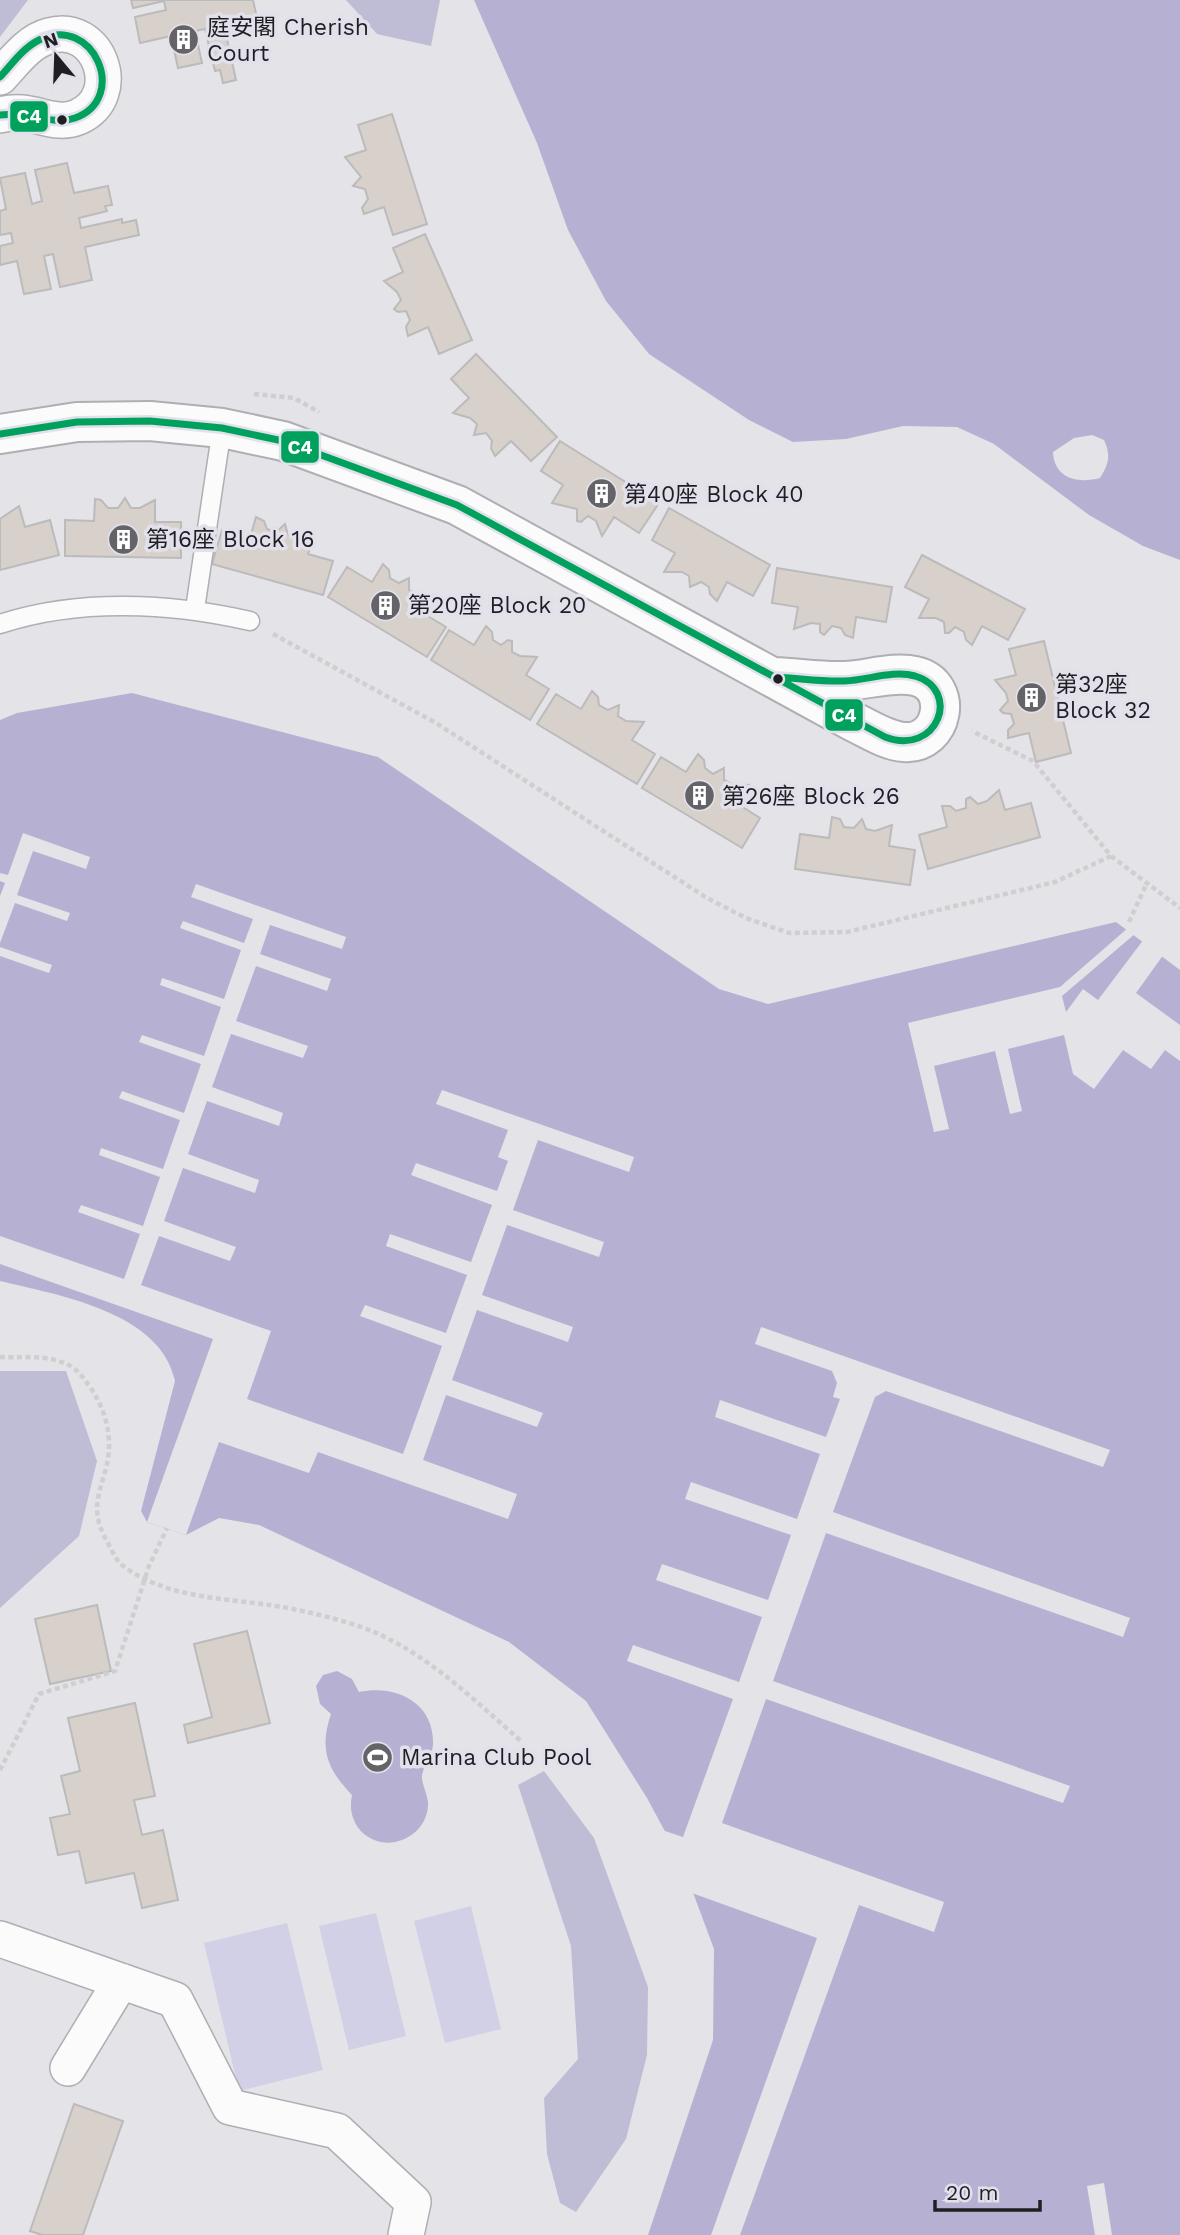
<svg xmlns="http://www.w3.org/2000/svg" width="1180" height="2235" viewBox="0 0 1180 2235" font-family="'Work Sans','Noto Sans TC',sans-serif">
  <rect width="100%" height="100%" fill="#e3e3e8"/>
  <!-- green -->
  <path fill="#d2d0e6" d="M471,1906l30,123 -56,14 -31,-122z
    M376,1913l30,123 -57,14 -30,-124z
    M287,1923l36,147 -84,21 -35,-148z"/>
  <!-- forest -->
  <path fill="#bfbcd6" d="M0,0h28l-28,37z
    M346,0h94l-9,46 -54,-12z
    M0,1371h66l31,90 -18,75 -79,72z
    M544,1771l50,67 54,149 -1,68 -21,84 -50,73 -16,-9 -13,-49 -3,-56 34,-39 -7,-113 -53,-161z"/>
  <!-- water -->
  <path fill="#b6b1d2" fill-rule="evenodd" d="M474,0h706v560l-37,-14 -54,-31 -95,-71 -37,-17 -54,-1 -57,13 -53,3 -44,-22 -100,-66 -43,-53 -38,-71 -31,-87zM1092,435l12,5c7,15 5,24 -4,38 -23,6 -46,0 -47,-26l21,-14z
    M132,693l246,64 341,232 49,15 348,-82 64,48v1265h-532l65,-195 1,-91 -32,-86 -35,-65 -61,-97 -77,-59 -250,-117 -40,-7 -33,17 -39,-13 -6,-11 34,-130c-14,-69 -117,-86 -175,-100v-561l17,-7z
    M337,1671l15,8 7,13c36,-8 76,10 74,53 -1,11 -9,20 -11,30 -1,9 7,21 6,31 -2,31 -40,48 -64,28 -12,-11 -15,-25 -12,-39 -25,-26 -33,-46 -21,-81l-11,-10 -4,-18 7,-11z"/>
  <!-- pier -->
  <path fill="#e3e3e8" d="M23,833l67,24 -4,12 -53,-18 -16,44 53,18 -3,8 -52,-18 -15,40v-47l5,-13 -5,-2v-8l8,2z
    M196,884l150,53 -4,12 -72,-24 -10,29 71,25 -4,12 -71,-25 -20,55 72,25 -5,12 -72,-24 -19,53 71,26 -4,13 -72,-25 -19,53 71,26 -4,13 -72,-25 -19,53 72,26 -6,14 -71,-25 -18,49 130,46 -24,68 156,55 39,-108 -82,-30 5,-11 81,28 21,-58 -81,-29 4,-12 81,28 21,-57 -81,-30 5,-12 81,28 11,-30 -10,-4 10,-27 -72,-26 6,-14 192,67 -5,15 -91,-32 -25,70 91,32 -5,15 -92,-32 -25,70 91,32 -5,15 -91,-32 -25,70 91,33 -6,14 -91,-32 -23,65 94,34 -9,25 -190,-67 -9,21 -90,-31 -33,93 -39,-13 66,-183 -213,-75v-28l124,43 16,-45 -62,-22 3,-7 62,21 17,-49 -61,-22 2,-7 62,21 17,-49 -61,-22 3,-7 62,22 17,-49 -62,-22 3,-7 62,21 17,-49 -61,-22 2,-7 62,21 17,-49 -61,-22 3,-7 61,22 9,-24 -62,-22z
    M1129,927l7,6 -74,63 4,16 17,-23 15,11 46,-61 20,15 -28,39 44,32v36l-15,-11 -14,19 -28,-19 -29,39 -21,-15 -9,-39 -56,14 14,62 -12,3 -15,-63 -61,15 15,63 -15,3 -26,-109 152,-36z
    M0,947l52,18 -3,8 -49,-17z
    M761,1327l349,123 -7,17 -217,-76 -11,6 -42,115 297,106 -7,19 -297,-104 -53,148 297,105 -7,17 -297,-104 -44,124 222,79 -10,30 -75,-27 -119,330h-29l106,-297 -128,-46 -30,-63 24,8 50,-138 -106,-38 6,-16 106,37 23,-65 -106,-37 6,-16 106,36 23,-65 -106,-36 6,-17 106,37 23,-65 -105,-37 5,-17 106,37 14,-38 -7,-2 4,-14 -5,-12 -77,-27z
    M1104,2183l8,52h-17l-8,-49z"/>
  <!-- building -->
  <path fill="#d7d0cb" stroke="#bcbbbb" stroke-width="2" d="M131,0h122l4,18 -33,7 12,55 -13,3 -3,-13 -5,1 -10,-42 -10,2 7,32 -24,5 -7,-32 -31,7 -5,-26 31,-7 -2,-9 -31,7z
    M392,114l35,110 -34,11 -9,-28 -20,7 -2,-6 6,-9 -3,-10 -12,-3 8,-9 -16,-20 21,-7 -8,-25z
    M67,163l7,30 34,-7 4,19 -7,1 2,5 -28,7 2,10 41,-9v4l14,-3 3,15 -54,12 7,33 -32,7 -7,-33 -9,2 7,33 -27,5 -7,-33 -17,4v-19l13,-3 -2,-10 -11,2v-24l6,-2 -6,-31 25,-5 7,31 10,-3 -7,-31z
    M425,234l47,106 -33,14 -11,-27 -20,9 -2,-9 4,-7 -4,-9 -8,1 -4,-3 7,-9 -4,-8 -13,-11 19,-9 -10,-24z
    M476,354l81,83 -26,24 -20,-20 -16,15 -4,-8 1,-7 -6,-8 -12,2 3,-11 -7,-6 -17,-5 16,-15 -18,-19z
    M560,441l99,62 -20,30 -25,-16 -12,19 -6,-15 -8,-5 -7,6 -4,-1v-12l-25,-6 11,-18 -22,-14z
    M125,498l6,10h9l15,-8v22h26v36l-116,-2v-36l29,1 1,-22 6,1 7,8h10z
    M19,506l6,21 25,-7 9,35 -59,15v-51z
    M669,508l101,57 -17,31 -26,-14 -10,19 -7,-7 -1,-7 -8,-5 -11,5 -1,-11 -7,-4h-18l11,-19 -23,-13z
    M256,517l8,4 3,8 9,3 9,-8 3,11 26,-2 -6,21 25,7 -10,34 -111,-31 10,-34 28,8z
    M922,555l103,54 -17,31 -26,-14 -10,19 -6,-5 -2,-8 -9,-5 -6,6h-4l-1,-11 -8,-4h-17l10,-19 -24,-12z
    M383,564l6,6 1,8 9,5 10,-5v12l8,4 17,1 -11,18 23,14 -19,30 -99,-60 19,-30 25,15z
    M777,568l115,19 -6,35 -30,-5 -3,21 -8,-3 -4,-7 -9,-2 -8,9 -4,-3v-8l-9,-1 -17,6 4,-22 -26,-4z
    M486,626l6,6 1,8 8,5 7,-5 4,1v11l8,4 17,1 -11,18 23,14 -19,31 -99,-60 18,-30 25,15z
    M1044,641l27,112 -35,9 -7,-29 -21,5v-8l6,-6 -3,-10 -8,-1 -3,-3 8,-9 -2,-8 -11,-13 21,-5 -7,-26z
    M592,691l6,6 1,8 9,5 11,-5 -1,11 8,5 18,1 -12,18 23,14 -18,30 -100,-60 19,-30 25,15z
    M698,754l6,6 1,8 8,6 11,-6v12l8,4 17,1 -11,19 22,14 -18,30 -100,-60 19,-31 25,15z
    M999,790l6,20 26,-7 9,34 -112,32 -9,-34 28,-8 -5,-21h8l6,5 10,-3v-9l4,-2 8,7 9,-3z
    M832,817l8,2 4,8 10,1 8,-9 4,10 9,2 17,-6 -3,21 26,4 -5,35 -115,-16 5,-35 29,4z
    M97,1605l14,66 -61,13 -15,-65z
    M247,1631l23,92 -82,20 -4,-18 28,-8 -18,-73z
    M135,1703l20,93 -21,4 8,35 21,-5 15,70 -36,8 -8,-35 -48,10 -7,-32 -21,4 -8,-37 20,-4 -9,-38 19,-5 -12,-53z
    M74,2104l49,17 -40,114h-41l-12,-4z"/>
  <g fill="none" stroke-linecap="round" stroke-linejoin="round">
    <defs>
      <path id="service" d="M195,609l27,-181
        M0,624c79,-26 171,-21 250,-3"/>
      <path id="minor" d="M0,77c14,-15 29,-36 49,-41 50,-15 77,60 29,81 -26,11 -46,-11 -78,-2
        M0,1939l175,61 55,107 107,24 76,71 -7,33
        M68,2068l53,-87"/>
      <path id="tertiary" d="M0,434l77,-12 73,-1 72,7 61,13 174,64 397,217c15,7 33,19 50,20 40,3 51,-57 11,-66 -21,-5 -48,4 -70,5 -23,1 -47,-3 -70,-4"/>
    </defs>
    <!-- service casing -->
    <use href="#service" stroke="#afaeb3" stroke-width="21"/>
    <!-- minor casing -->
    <use href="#minor" stroke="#afaeb3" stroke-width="38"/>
    <!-- tertiary casing -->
    <use href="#tertiary" stroke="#afaeb3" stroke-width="42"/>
    <!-- path -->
    <path stroke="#cfcfd0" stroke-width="4.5" stroke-dasharray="5 3.5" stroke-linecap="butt" d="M254,394l40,4 25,14
      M273,634l163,89 271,175 39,20 43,15 58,-1 208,-50 56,-26 -78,-95 -61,-30
      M1111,856l69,52
      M1129,922l18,-39
      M0,1357c18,1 41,-2 58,4 16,4 23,13 32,26 11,16 18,34 19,54 2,41 -27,59 -1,102 4,8 8,17 14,22 41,32 98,33 147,40 26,3 79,16 103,26 58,25 102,69 149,110
      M0,1770l39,-76 76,-23 34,-105 18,-38"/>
    <!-- service -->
    <use href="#service" stroke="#fbfbfc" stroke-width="18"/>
    <!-- minor -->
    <use href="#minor" stroke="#fbfbfc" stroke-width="35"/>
    <!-- tertiary -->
    <use href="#tertiary" stroke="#fbfbfc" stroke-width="38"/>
    <defs>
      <path id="bus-1" d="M0,77c12,-13 23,-29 39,-37 54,-27 91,58 36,78 -23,8 -50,-7 -75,-3
        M0,434l77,-12 73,-1 72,7 61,13 174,64 428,232c53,20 77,-47 30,-61 -22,-6 -47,4 -70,5 -23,1 -47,-3 -70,-4"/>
    </defs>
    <!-- bus-1 casing -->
    <use href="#bus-1" stroke="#e1e0eb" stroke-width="12"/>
    <!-- bus-1 -->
    <use href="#bus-1" stroke="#00a15c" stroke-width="7"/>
  </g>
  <!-- icons -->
  <defs>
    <symbol id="building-disc" viewBox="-11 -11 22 22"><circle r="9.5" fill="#646468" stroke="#e1e0eb"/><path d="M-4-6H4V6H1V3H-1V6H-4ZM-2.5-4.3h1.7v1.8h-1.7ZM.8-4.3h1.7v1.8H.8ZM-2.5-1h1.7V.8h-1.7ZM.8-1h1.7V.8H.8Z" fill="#fff"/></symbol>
    <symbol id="stadium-disc" viewBox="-11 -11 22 22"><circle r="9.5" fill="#646468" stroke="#e1e0eb"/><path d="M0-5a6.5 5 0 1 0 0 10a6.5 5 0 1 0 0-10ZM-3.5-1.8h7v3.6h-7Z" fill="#fff"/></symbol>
  </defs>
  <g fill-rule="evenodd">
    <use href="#building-disc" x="166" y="22" width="35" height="35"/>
    <use href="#building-disc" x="584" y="476" width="35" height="35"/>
    <use href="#building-disc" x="106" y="522" width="35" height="35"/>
    <use href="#building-disc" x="368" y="588" width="35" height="35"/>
    <use href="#building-disc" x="1014" y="680" width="35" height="35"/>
    <use href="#building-disc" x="682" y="778" width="35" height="35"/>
    <use href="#stadium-disc" x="360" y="1740" width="35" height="35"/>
  </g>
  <!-- markers -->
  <g fill="#1f1f23" stroke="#e1e0eb" stroke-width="2.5">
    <circle cx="62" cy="120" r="6"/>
    <circle cx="778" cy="679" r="6"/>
  </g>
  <g text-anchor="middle" stroke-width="7" stroke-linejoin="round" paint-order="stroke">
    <!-- poi labels -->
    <g font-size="23" fill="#1f1f23" stroke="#e1e0eb" text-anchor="start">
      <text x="207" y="35">庭安閣 Cherish<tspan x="207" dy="26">Court</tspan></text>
      <text x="624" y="502">第40座 Block 40</text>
      <text x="146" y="547">第16座 Block 16</text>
      <text x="408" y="613">第20座 Block 20</text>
      <text x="1055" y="692">第32座<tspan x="1055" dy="26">Block 32</tspan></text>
      <text x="722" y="804">第26座 Block 26</text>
      <text x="401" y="1765">Marina Club Pool</text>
    </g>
  </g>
  <g stroke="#e1e0eb" stroke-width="2.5">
    <rect x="9" y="100" width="40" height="33" rx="7" fill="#00a15c"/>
    <rect x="280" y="430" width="40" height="34" rx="7" fill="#00a15c"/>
    <rect x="824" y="698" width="40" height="34" rx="7" fill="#00a15c"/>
  </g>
  <g font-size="19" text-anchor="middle" font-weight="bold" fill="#fff">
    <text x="29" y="123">C4</text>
    <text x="300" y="454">C4</text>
    <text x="844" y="722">C4</text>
  </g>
  <!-- north arrow -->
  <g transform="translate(56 56) rotate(341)" stroke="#e1e0eb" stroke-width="5" paint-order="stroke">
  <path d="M0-5L12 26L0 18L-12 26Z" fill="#1f1f23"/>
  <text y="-10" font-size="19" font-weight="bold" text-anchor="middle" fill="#1f1f23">N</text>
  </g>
  <!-- scale -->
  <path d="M935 2200v10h105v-10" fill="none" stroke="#1f1f23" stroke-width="3.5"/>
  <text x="946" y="2200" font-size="21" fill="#1f1f23" stroke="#e1e0eb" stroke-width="5" paint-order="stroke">20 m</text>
</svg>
